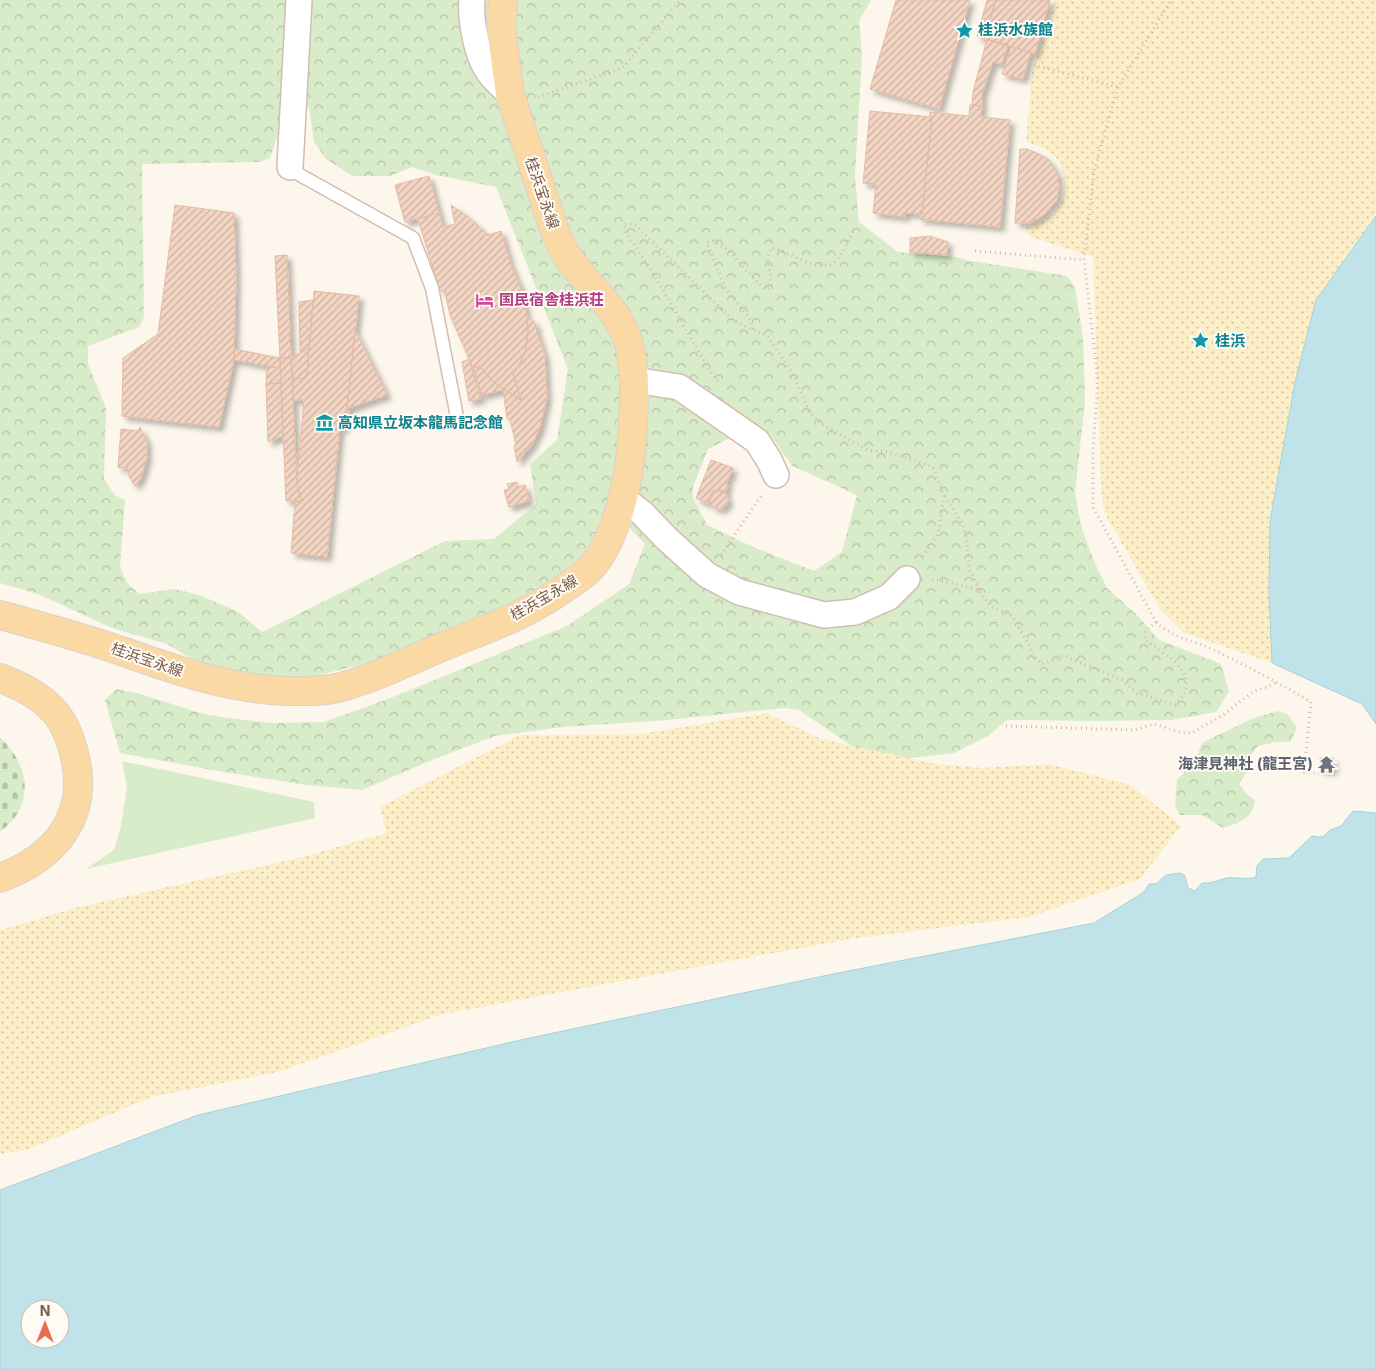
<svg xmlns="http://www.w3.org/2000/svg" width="1376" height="1369" viewBox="0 0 1376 1369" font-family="Inter,'Noto Sans JP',sans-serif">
  <defs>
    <pattern id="forest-crowns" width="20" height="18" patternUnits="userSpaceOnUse" patternTransform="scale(1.25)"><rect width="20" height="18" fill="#d8ecc9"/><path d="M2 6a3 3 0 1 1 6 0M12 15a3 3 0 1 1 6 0" fill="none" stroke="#b4c2a5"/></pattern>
    <pattern id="sand-dots" width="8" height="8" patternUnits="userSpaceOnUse" patternTransform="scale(1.25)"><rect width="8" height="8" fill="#fcefc7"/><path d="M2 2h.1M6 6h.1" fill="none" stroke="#d1c5a4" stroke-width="1.8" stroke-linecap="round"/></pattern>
    <pattern id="cemetery-stones" width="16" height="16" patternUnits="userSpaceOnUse" patternTransform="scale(1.25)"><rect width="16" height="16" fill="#d8ecc9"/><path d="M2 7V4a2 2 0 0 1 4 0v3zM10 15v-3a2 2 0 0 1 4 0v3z" fill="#b4c2a5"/></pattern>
    <pattern id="building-hatch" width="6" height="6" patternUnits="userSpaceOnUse" patternTransform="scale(1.25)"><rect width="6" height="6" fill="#f3d5c3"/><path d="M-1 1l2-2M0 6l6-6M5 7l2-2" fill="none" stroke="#cab0a1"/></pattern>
    <filter id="shadow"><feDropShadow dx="4.5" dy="4.5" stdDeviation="2.5" flood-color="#0004"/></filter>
  </defs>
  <rect width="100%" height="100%" fill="#fdf6ec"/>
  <!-- grass -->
  <path fill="#d8ecc9" d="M122,761l192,41 1,16 -229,51 28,-19 7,-24 6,-39z"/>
  <!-- forest -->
  <path fill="url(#forest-crowns)" fill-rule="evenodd" d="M0,0h871l-12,21 3,33 -7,123 4,45 39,30 58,5 15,4 96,15 8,11 8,50 2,65 -10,90 6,34 13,35 13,27 30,27 22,25 62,24 8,27 -13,21 -44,8 -83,1 -82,-1 -19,16 -34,17 -60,7 -41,-13 -54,-37 -15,-2 -128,13 -94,6 -67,9 -63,24 -70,30 -55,-5 -89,-14 -98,-18 -15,-53 11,-11 21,4 63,20 21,4 50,6 53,-1 64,-23 179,-73 62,-42 16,-40 -36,-38 -16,47 -36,29 -54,27 -139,55 -53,13h-40l-39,-4 -37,-12 -28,-17 -55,-16 -74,-34 -38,-11zM281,102l28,5 5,35 12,17 26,17h38l22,-9 24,8 60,12 72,182 -11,71 -27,24 6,40 -42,35 -49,2 -183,91 -25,-21 -38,-16 -24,-6 -36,5 -12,-11 -7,-16 5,-67 -10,-5 -11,-16 2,-71 -18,-44v-18l51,-19 5,-10 -2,-153 118,-2 10,-4 9,-26zM771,436l21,30 65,29 -15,57 -28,19 -61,-24 -46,-22 -14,-27v-11l15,-38 22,-11z
    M1278,711l10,4 9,13 -7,14h-14l-18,4 -10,13 1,9 -10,16 8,10 8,6c-3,20 -15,22 -32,28l-21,-13h-22l-5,-10 2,-25 18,-19 7,-18 49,-24z"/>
  <!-- sand -->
  <path fill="url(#sand-dots)" d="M1055,0h321v216l-60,84 -21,82 -25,139 -1,73 3,69 -88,-30 -24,-24 -55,-95 -4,-25 -8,-232 -62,-20 -7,-9c7,-3 15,-5 22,-9 20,-11 24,-43 10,-61 -6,-8 -20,-13 -30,-16l6,-69z
    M767,713l54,26 116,25 45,4 67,-4 82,21 50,41 -41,53 -111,38 -179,22 -407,75 -166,58 -126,25 -124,53 -27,4v-224l79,-23 224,-50 83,-24 -6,-26 140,-72 122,-1z"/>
  <!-- cemetery -->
  <path fill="url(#cemetery-stones)" d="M0,737c30,29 36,68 0,95z"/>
  <!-- water -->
  <path fill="#bfe3e8" stroke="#a5d3da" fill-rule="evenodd" d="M1376,216v508l-14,-20 -90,-41 -3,-69 1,-73 25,-139 21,-82z
    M1353,811l23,2v556h-1376v-179l198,-75 327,-76 308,-65 261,-51 50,-31 5,-8h7l10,-9 15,-2 4,3 3,12 7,3 7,-8c10,1 15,-3 25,-5 10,-1 19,2 29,-1l1,-11 6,-7 26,-1 23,-22 7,1 5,-1 6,-6 11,-4zM30,1309h30v30h-30z"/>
  <!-- building -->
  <path fill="url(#building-hatch)" stroke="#e6bba3" filter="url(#shadow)" d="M896,0h74l-31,109 -69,-20z
    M987,0h9l-12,39 -7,-3z
    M996,0h54l-15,54 -51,-15z
    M987,39l21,6 -6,19 -9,-2 -11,33v11l-10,-1 1,-13z
    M1011,47l20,5 -8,27 -21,-5z
    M970,105l12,1 -1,11 29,3 -10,107 -80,-8v-5h2l10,-97 -2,-1v-4l39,4z
    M870,111l62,6 -10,97 -17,-1v4l-32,-4 3,-29 -13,-1z
    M1020,149h7l14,6 7,4 10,16 1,13 -2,12 -13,15 -14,8h-15z
    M429,176l10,37 -34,9 -10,-37z
    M175,205l59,8 2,64 -2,83 -15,67 -97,-11 1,-58 35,-24z
    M451,205l16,11 21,19 13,-4 10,34 11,26 5,26 1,15 -3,21 -7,14 -5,6 8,27 -25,-16 -17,-18 -6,2 -23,-53 -4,-18v-8l-6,2 -22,-72 21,-6 4,14 12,-3z
    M929,236l19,6 -1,13 -37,-3v-14z
    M287,255l4,103h-11l-5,-102z
    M314,291l45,5 -14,132 -5,-1 -13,130 -36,-4 4,-51 7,-1 -5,-17 1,-17 6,-67h-11v-22l10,1 4,-6z
    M313,300l-4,48 -9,5 -1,-51z
    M527,317l8,6 3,13 7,20 2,42 -7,30 -8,17 -15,17 -3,-16 2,-1 -6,-26h-3l-4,-29 -21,5 -9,-27 6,-2 17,18 25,16 -8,-27 5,-6 7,-14 3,-21z
    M355,330l32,65 -38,13v9l-3,1z
    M309,348l-2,25 -4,6 -10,-1 -2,-20z
    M234,349l46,9v10l-46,-8z
    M280,358h11l6,126 5,17h-16z
    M469,359l12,40 -12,2 -7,-39z
    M267,367l13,1 1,15 -15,1z
    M281,383l2,53 -15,6 -2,-58z
    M140,427l7,15v16l-6,20 -6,8 -6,-10 -2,-8 -9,-1 3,-38 17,2z
    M711,460l22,8 -7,17h2l-2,7 -8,-3 -6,3 -3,5 -1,7 -12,-6z
    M517,482l1,5 7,-2 4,16 -20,6 -5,-17 5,-1 -2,-5z
    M710 500a9 9 0 1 1 18 0a9 9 0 1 1-18 0Z
    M1320,758h13v12h-13z"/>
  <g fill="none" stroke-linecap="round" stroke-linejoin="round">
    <defs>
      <path id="lane" d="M290,167l10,8 113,63 19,50 25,129"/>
      <path id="street" d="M472,0c-2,20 5,59 19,75 5,7 13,13 19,19
        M290,167l9,-167
        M634,380l45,7 78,54 12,19 7,15
        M623,498l19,15 25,26 40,36 32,17 85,23 31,-3 34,-15 18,-18"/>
      <path id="primary" d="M0,615c44,12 88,24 130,39 51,18 102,35 156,37 18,0 38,1 55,-4 34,-9 66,-25 98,-39 44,-18 89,-33 127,-61 8,-6 17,-11 24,-18 27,-29 39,-90 42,-128 2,-33 5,-67 -4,-100 -9,-31 -37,-52 -55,-77 -9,-11 -14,-22 -19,-35l-44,-135 -9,-67 2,-27
        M0,678c19,7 38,16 52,31 13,13 19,31 23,48 14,61 -21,101 -75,121"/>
    </defs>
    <!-- lane casing -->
    <use href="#lane" stroke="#d1beb0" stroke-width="15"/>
    <!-- street casing -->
    <use href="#street" stroke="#d1beb0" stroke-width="28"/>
    <!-- primary casing -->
    <use href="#primary" stroke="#dad1cd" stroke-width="30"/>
    <!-- path -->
    <path stroke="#d9b8a5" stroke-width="3" stroke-dasharray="1 4" stroke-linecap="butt" d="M1034,65l84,22
      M538,97l85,-29 57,-68
      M975,251l109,9
      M753,329l-3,-10 -25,-31 -18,-46 6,-1 16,10 26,29 10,9 6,-2c1,-13 -7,-27 0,-39 19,3 49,28 66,12 7,-8 12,-22 17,-31
      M718,381l-8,-10 -59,-101 -26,-39 -1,-7h10l99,96 35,17 25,37 16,37 12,13 47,26 20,2 45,15 11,29 -6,38 -17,26
      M945,496l17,27 4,13 3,32 10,21
      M721,555l40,-59
      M932,580l11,1 36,9 11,16 22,10 17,28 3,11 10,9 22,-8 58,24 15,13 38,12c31,-28 -7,-49 -29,-64l-1,-10 11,-9 -63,-115v-57l4,-56v-22l-13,-112 10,-89 24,-84 53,-87
      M1156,622c18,17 37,18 58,28 33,16 65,33 97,52l-7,70 31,3 -1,-6
      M1006,726l128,4 20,-6 29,9h9l31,-18 31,-24 14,-4 8,-5"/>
    <!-- lane -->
    <use href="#lane" stroke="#fff" stroke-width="12"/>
    <!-- street -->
    <use href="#street" stroke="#fff" stroke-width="25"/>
    <!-- primary -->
    <use href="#primary" stroke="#fbd9a5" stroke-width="28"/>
  </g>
  <!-- icons -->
  <defs>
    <symbol id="sight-bare" viewBox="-9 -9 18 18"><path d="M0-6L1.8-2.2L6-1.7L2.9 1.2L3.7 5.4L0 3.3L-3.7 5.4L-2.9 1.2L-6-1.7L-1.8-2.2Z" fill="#0f9aa8" stroke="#fffaf3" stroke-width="2.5" paint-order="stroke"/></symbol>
    <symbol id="hotel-bare" viewBox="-9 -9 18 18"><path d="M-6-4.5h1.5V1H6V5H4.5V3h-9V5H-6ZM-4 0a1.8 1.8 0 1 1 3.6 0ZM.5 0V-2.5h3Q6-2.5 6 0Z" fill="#d1479c" stroke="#fffaf3" stroke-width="2.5" paint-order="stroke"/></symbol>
    <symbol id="museum-bare" viewBox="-9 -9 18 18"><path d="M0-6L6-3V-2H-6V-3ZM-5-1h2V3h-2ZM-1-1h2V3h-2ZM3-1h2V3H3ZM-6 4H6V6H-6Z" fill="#0f9aa8" stroke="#fffaf3" stroke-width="2.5" paint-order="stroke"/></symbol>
    <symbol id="temple-bare" viewBox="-9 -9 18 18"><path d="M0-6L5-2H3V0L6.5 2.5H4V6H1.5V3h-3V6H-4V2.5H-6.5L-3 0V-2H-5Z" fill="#6b7280" stroke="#fffaf3" stroke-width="2.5" paint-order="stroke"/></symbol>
  </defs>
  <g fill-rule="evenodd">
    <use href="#sight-bare" x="952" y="18" width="25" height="25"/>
    <use href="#hotel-bare" x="472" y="288" width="25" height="25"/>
    <use href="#sight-bare" x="1188" y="328" width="25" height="25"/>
    <use href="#museum-bare" x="312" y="410" width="25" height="25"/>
    <use href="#temple-bare" x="1314" y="752" width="25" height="25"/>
  </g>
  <g text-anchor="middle" stroke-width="4" stroke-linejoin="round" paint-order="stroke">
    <!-- culture labels -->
    <g font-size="15" font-weight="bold" fill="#0d838f" stroke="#fffaf3" text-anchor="start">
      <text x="978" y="35">桂浜水族館</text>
      <text x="1215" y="346">桂浜</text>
      <text x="338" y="428">高知県立坂本龍馬記念館</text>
    </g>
    <!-- street labels -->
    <g font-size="15" fill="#7a5c4d" stroke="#fffaf3">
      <text transform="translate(542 193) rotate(71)" y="5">桂浜宝永線</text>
      <text transform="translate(544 598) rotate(-30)" y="5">桂浜宝永線</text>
      <text transform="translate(147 660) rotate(19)" y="5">桂浜宝永線</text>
    </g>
    <!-- hotel labels -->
    <g font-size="15" font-weight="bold" fill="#b23c85" stroke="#fffaf3" text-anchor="start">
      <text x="499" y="305">国民宿舎桂浜荘</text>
    </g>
    <!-- worship labels -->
    <g font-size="15" font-weight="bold" fill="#5b616d" stroke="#fffaf3" text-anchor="end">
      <text x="1313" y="769">海津見神社 (龍王宮)</text>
    </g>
  </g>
  <!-- north arrow -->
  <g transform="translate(45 1324)"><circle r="24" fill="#fffaf3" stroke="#cabbb1"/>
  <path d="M0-4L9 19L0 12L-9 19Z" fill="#e76f51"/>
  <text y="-8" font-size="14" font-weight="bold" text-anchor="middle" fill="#7a5c4d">N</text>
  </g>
</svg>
